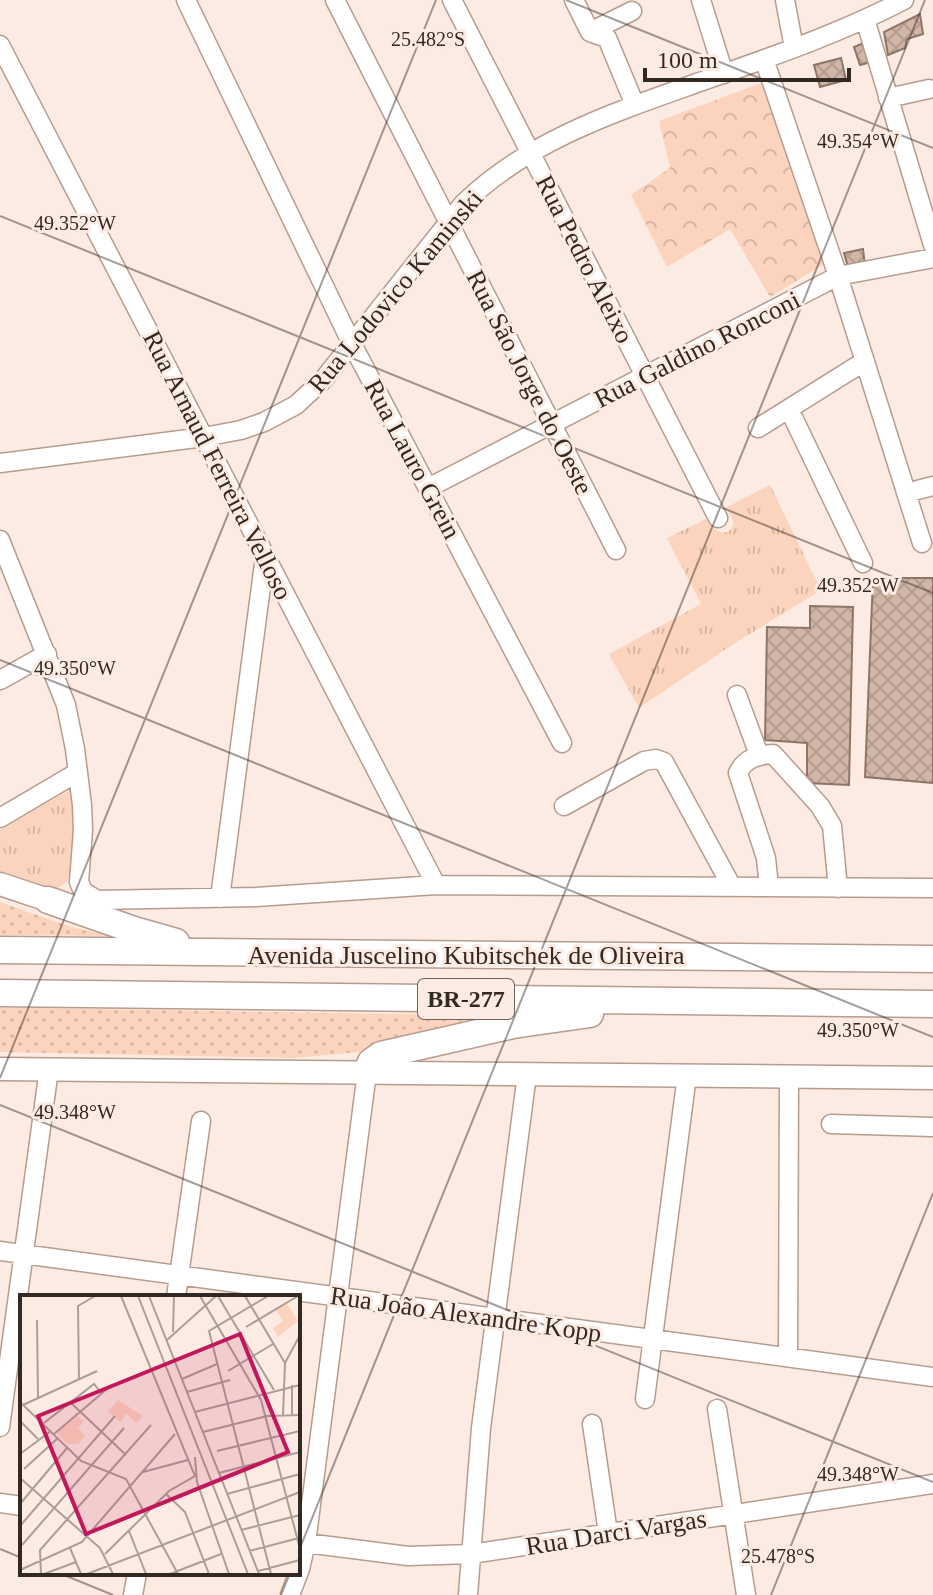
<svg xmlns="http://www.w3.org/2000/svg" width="933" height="1595" viewBox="0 0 933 1595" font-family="Georgia,serif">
  <defs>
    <pattern id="grass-dots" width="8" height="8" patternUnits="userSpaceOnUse" patternTransform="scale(2)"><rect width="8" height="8" fill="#fcd4be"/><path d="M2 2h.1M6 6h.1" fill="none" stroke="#d8b6a3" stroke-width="1.8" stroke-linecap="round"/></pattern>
    <pattern id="forest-crowns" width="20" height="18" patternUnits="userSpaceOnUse" patternTransform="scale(2)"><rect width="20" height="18" fill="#fcd4be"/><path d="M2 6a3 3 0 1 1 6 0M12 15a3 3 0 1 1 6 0" fill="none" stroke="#d8b6a3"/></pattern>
    <pattern id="park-tufts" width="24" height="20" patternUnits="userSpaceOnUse" patternTransform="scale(2)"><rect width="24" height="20" fill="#fcd4be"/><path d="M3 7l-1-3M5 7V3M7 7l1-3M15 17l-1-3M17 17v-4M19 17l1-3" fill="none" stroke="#d8b6a3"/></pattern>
    <pattern id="building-cross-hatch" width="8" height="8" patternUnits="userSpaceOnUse" patternTransform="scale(2)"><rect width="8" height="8" fill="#d1b6a7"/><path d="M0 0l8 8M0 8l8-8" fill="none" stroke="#b49c8f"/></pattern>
  </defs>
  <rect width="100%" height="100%" fill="#fcebe2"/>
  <!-- grass -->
  <path fill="url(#grass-dots)" d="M0,902l71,25 42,9 -113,-1z
    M0,1008h33l478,8 -140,35 -78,7 -293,-6z"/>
  <!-- forest -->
  <path fill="url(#forest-crowns)" d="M761,83l65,180 -56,34 -40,-68 -63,38 -36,-72 39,-27 -11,-47z"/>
  <!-- park -->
  <path fill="url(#park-tufts)" d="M770,485l51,105 -92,57 -90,61 -30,-54 92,-50 -34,-66 39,-19c17,27 39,8 19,-11z
    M73,788c2,21 7,79 -7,94 -6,6 -15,8 -24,7 -13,0 -29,-9 -42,-13v-46z"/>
  <!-- building -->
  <path fill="url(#building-cross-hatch)" stroke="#8e7567" stroke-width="2" d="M920,14l3,20 -16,5 -2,9 -17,7 -4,-23z
    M868,41l7,20 -15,4 -6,-18z
    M841,58l5,22 -26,7 -6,-22z
    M863,249l2,17 -16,4 -5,-17z
    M873,578h60v205l-68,-6z
    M810,606l43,1 -4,178 -42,-2v-40l-42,-3 2,-113 43,1z"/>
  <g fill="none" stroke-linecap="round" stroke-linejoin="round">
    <defs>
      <path id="minor" d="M186,0l166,344 210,399
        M335,0l281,550
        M452,0l266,518
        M574,0l16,32 17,6 28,67
        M701,0l23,74
        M785,0l9,48
        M865,19l68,226
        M590,32l42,-21
        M0,45l436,840
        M764,59l74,217 84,267
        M888,98l41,-9
        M789,409l74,154
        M758,428l107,-67
        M0,463l204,-26 37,-7 23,-8 32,-17 27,-25 140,-176c63,-62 149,-91 231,-120 71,-25 143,-49 210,-84
        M428,488l410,-212 95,-18
        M906,493l27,-7
        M0,540l66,165 9,44 7,56 1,25 -4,52 4,9 14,9 159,-3 180,-12 497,3
        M0,680l47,-26
        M737,695l22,60
        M564,806l80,-45 12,-2 8,3 68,125
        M0,818l78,-46
        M769,887l-3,-29 -28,-85c7,-15 20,-18 35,-19l47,52 12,20 6,62
        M220,898l45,-342
        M831,1124l102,3
        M0,1251l933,126
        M176,1297l25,-176
        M788,1357l1,-281
        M645,1399l42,-324
        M717,1409l29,186
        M592,1424l16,109
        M0,1427l49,-358
        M0,1503l22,3
        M298,1542l110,14 63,-2 462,-70
        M133,1595l4,-22
        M290,1595l10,-26 6,-26 61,-471
        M468,1595l13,-167 46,-354"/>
      <path id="major" d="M0,884l48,16
        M0,1069l933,9"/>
      <path id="highway" d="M48,900l86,30 42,12
        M0,950l933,9
        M0,993l933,11
        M367,1072l4,-10 10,-7 132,-30 77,-11"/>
    </defs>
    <!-- minor casing -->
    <use href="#minor" stroke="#b79c8e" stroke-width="21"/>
    <!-- major casing -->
    <use href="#major" stroke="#b79c8e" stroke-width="25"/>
    <!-- highway casing -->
    <use href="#highway" stroke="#b79c8e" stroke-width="29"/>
    <!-- minor -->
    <use href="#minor" stroke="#fff" stroke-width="18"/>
    <!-- major -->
    <use href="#major" stroke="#fff" stroke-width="22"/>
    <!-- highway -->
    <use href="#highway" stroke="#fff" stroke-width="26"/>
  </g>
  <!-- ticks -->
  <path fill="none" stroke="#332923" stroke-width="2" stroke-opacity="0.45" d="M566,0l367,148M0,216l933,377M0,660l933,377M0,1078l436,-1078M0,1105l933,377M0,1549l22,9M298,1553l627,-1553M59,1573l54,22M281,1595l9,-22M771,1595l162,-402"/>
  <g text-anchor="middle" stroke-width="6" stroke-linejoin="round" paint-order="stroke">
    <!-- shield labels -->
    <rect fill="#fcebe2" stroke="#6f635c" stroke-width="2" x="418" y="979" width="96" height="40" rx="6"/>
    <g font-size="24" font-weight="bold" fill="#332923">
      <text x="466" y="1007">BR-277</text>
    </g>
    <!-- street labels -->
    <g font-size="26" fill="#332923" stroke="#fcebe2">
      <text transform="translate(585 259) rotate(63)" y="9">Rua Pedro Aleixo</text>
      <text transform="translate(395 291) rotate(-50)" y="9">Rua Lodovico Kaminski</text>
      <text transform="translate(697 349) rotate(-27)" y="9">Rua Galdino Ronconi</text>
      <text transform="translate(530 382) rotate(63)" y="9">Rua São Jorge do Oeste</text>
      <text transform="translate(413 459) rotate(62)" y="9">Rua Lauro Grein</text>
      <text transform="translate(218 465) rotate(63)" y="9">Rua Arnaud Ferreira Velloso</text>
      <text x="466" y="964">Avenida Juscelino Kubitschek de Oliveira</text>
      <text transform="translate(466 1314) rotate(8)" y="9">Rua João Alexandre Kopp</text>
      <text transform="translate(616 1532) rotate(-9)" y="9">Rua Darci Vargas</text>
    </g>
  </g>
  <!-- overview -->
  <g transform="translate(20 1295)">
    <rect width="280" height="280" fill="#fcebe2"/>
    <path d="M267,9l11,17 -20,16 -5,-9 10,-7 -7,-11zM57,121l7,5 -6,8 7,7 -7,8h-11l-10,-11z" fill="#fcd4be"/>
    <path d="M98,105l25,16 -6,7 -11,-9 -6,8 -12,-11z" fill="#fcd4be"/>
    <path fill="none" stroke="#ac9d96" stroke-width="2" d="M118,1l110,278M129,1l110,278M180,1l61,104 39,149M198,1l56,94M225,1l40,67 -2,52M248,1l-59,35 62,243M17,25l1,78M226,32l52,-31M153,37l1,-36M147,45l49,-44M265,68l15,-28M208,76l45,-27M59,84l-1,-73 17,-10M162,84l35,-15M167,97l43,-12M0,107l61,59 45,18 52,95M50,107l56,53M3,110l74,-34M175,117l105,-27M272,120v-30M0,126l18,18M24,128l50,-39 8,10M183,137l64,-16 33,-1M34,139l53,-45M197,156l83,-20M0,159l31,-23M175,162l2,25M4,174l34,-31M123,177l45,-12M199,178l81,-21M0,183l80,70 13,26M177,187l32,92M146,199l19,18 24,62M207,199l73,-20M0,209l47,-56M0,231l95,-110M221,235l59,-15M109,236l17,43M2,250l102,-117M50,253l11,26M229,256l50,-13M85,259l64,-63 26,-15 -74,-180M0,275l62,-28 93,-108M238,276l42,-11M21,279l-1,-24 111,-125M24,279l32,-12M67,279l213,-82M150,279l51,-20"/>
    <path fill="#c2185b" fill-opacity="0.15" stroke="#c2185b" stroke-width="4" d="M220,39l48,118 -202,82 -48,-118z"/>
    <rect width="280" height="280" fill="none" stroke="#332923" stroke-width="4"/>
  </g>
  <g font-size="20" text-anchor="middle" fill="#332923" stroke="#fcebe2" stroke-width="6" stroke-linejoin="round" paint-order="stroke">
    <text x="428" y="46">25.482°S</text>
    <text x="858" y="148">49.354°W</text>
    <text x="75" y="230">49.352°W</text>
    <text x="858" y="592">49.352°W</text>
    <text x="75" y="675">49.350°W</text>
    <text x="858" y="1037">49.350°W</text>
    <text x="75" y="1119">49.348°W</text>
    <text x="858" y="1481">49.348°W</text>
    <text x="778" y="1563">25.478°S</text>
  </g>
  <!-- scale -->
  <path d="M645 68v12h204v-12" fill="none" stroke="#332923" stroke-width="4"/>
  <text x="657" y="68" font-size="24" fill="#332923" stroke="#fcebe2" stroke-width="6" paint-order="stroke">100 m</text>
</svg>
